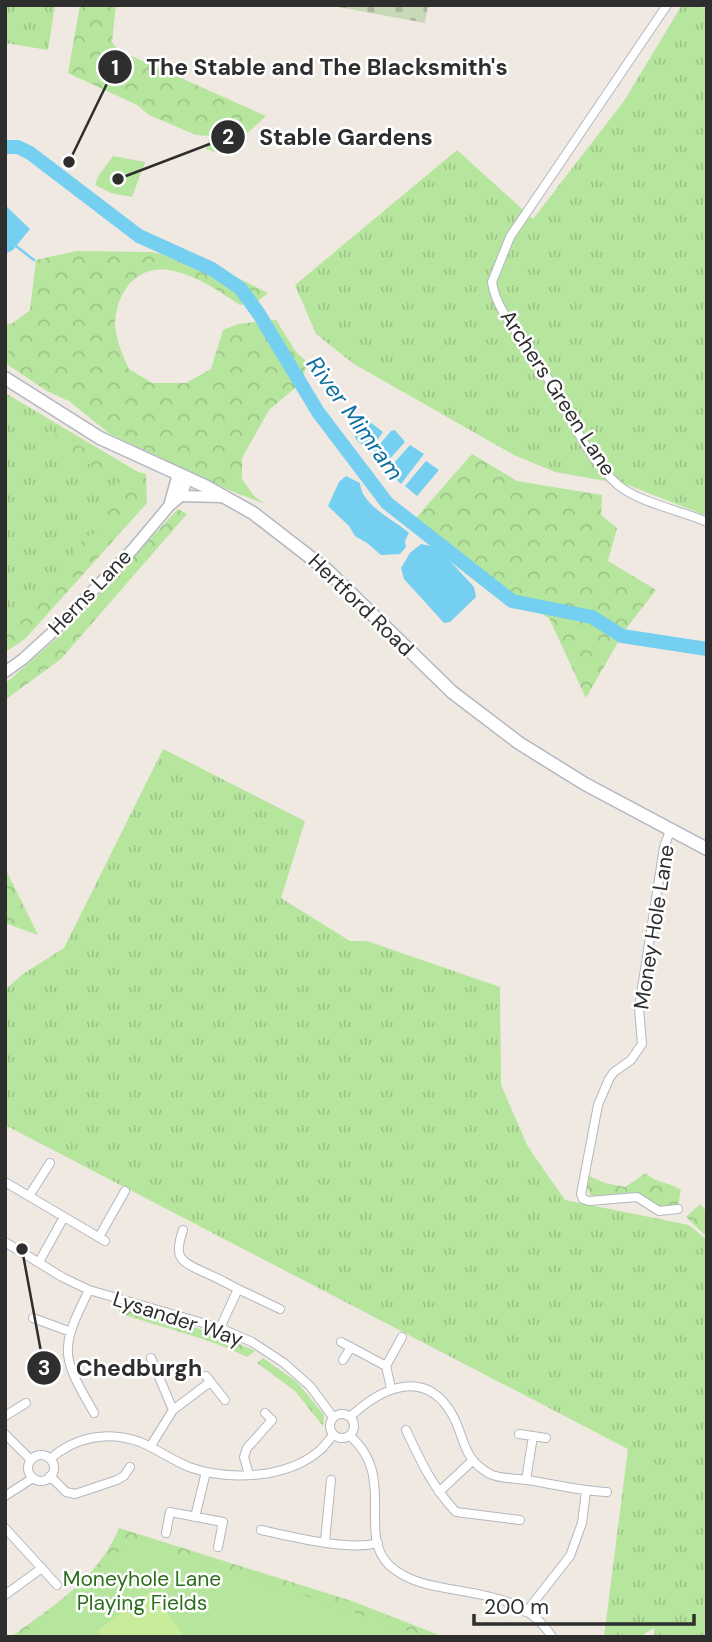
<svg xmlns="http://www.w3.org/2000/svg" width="712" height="1642" viewBox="0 0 712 1642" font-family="'DM Sans',sans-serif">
  <defs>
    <pattern id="grass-tufts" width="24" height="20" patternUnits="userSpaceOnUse" patternTransform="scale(1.75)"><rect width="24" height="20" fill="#b6e59e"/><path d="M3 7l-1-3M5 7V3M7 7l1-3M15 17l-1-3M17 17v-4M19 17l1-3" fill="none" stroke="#9dc588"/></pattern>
    <pattern id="forest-crowns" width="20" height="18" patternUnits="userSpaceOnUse" patternTransform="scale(1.75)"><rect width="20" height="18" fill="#b6e59e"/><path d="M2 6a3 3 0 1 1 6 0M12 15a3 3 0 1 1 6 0" fill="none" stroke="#9dc588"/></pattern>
    <pattern id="cemetery-stones" width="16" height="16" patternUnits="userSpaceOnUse" patternTransform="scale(1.75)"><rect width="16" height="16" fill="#c8d9b8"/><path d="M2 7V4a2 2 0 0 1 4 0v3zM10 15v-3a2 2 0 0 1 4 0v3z" fill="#acbb9e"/></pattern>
  </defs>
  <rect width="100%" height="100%" fill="#efe9e1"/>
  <!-- grass -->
  <path fill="url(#grass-tufts)" d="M5,5h50l-7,45 -43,-7z
    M682,5l25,3v508l-79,-31 -73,-13 -41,-17 -160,-91 -38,-30 -21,-49 162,-135 76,69 91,-118z
    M5,393l138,82 -40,75 -98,97z
    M163,749l142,72 -24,77 69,43h17l133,46 1,98 27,62 37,53 124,25 18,15v397h-53v-9l-15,9h-35l24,-188 -623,-324v-135l18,-16 41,-26z"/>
  <!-- forest -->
  <path fill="url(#forest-crowns)" d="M80,5h36l-4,37 6,8 148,66 -24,22 -46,-3 -47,-20 -12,-10 -69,-32z
    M76,251l74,1 58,11 60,30 -10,8 -18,4c-21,-14 -41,-28 -66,-34 -36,-8 -57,19 -59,52 0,15 8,33 14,46l23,14h34l25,-14 12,-39 15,-6 38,-4 20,32 11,10 -5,20 -33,28 -27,48v21l12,17 11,8 -36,-14 -119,-56 -41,-33 -22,-10 -42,-28v-38l8,-2 17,-13 6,-50z
    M48,430l75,38 23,6 1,29 -122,136 -20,13v-24l44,-35 35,-56 21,-7 -9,-15 20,-22 1,-15 -5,-6 -6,2 -53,-31z
    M472,454l45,27 85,14 -1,20 16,13 -9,33 48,29 -31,40 -39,68 -37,-80 -50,-30 -84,-69z
    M178,509l9,5 -126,145 -56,41v-16l64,-57z
    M5,868l33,67 -33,-12z
    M646,1173c7,9 25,10 35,17l-3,16h-18l-22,-13 -47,3 -4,-8 2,-12 16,7 20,4z
    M700,1204l7,8v25l-21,-20z
    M117,1305c47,12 93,25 138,46l-8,6c-40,-20 -85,-29 -127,-44z
    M263,1358l34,24 27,33 -1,11 -28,-35 -38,-28z
    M119,1528l233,73 92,36h-433c43,-32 87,-58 108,-109z"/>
  <!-- cemetery -->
  <path fill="url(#cemetery-stones)" d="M328,5h100l-3,18z"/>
  <!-- park -->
  <path fill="#b6e59e" d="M210,134l23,11 -4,12 -23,-8z
    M113,156l32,6 -13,35 -21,-4 -16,-8c3,-12 11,-18 18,-29z
    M131,1541l72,20 222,76h-405z"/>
  <!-- pitch -->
  <path fill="#c9ec9a" d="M151,1591l34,46h-83l-5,-6z"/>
  <!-- water -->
  <path fill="#75cff0" d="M5,205l25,24 -17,21 -8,4z
    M366,419l17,13 -11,16 -5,2 -12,-12v-6z
    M395,430l10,12 -20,22h-3l-9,-12 18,-21z
    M410,445l14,9 -23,30 -14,-13z
    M426,461l13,9 -22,26 -12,-10z
    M346,476l14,7c1,22 33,36 49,50l-4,8 1,6 -6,7 -19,1 -14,-12 -12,-7 -6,-10 -21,-20 11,-24z
    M421,544l16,3 37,40 2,10 -26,25 -6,1 -40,-44 -3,-11 9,-15z"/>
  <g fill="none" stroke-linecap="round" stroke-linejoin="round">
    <!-- stream -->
    <path stroke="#75cff0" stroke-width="2.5" d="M16,246l18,14"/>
    <!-- river -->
    <path stroke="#75cff0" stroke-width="14" d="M5,147h13l12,6 109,83 73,33 28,19 19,26 59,98 69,91 125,98 80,16 30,19 85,13"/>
    <defs>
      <path id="minor" d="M667,5l-157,232 -18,45c4,29 29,54 45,78 23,36 49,98 81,125 22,18 62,25 89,37
        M670,831l-6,16 -25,161 3,36 -11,16 -17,12 -5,7 -11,26 -17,89 2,5 6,2 48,-4 22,14 19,-2
        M5,1182l100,59
        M29,1196l21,-33
        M183,1230c-11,31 0,32 25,44 10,4 20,10 30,15l-18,39
        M99,1237l26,-46
        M5,1242l57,35 27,13 131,38 32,14 32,21 26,23 23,31
        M39,1262l25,-45
        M238,1289l42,20
        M89,1290c-8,17 -20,38 -21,57 -2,22 16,47 26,66
        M33,1318l38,14
        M341,1342l45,24 5,22
        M151,1358l22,52
        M343,1360l8,-13
        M386,1366l16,-29
        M206,1376l19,24
        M330 1426a12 12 0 1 1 24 0a12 12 0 1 1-24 0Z
        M5,1416l21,-13
        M350,1417c32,-30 76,-50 103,-1 13,25 9,42 37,58 10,5 25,4 37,6 27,4 52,11 80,12
        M406,1430c14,30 27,58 50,82l64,8
        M5,1434l26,26
        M519,1434l27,4
        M350,1436c47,40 7,98 39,129 41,39 125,11 163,72
        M150,1447l23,-37 37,-28
        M28 1468a13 13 0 1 1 26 0a13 13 0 1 1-26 0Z
        M50,1459c25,-22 58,-29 90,-17 17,7 32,18 49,25 39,14 97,12 130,-16 5,-4 10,-11 14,-16
        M249,1475l-5,-18 3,-9 25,-28 -7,-7
        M50,1476l16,16 9,2 42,-14 7,-4 6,-9
        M526,1480l7,-44
        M439,1492l33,-31
        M5,1496l28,-18
        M195,1517l11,-45
        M5,1528l52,57
        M261,1530c31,7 88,21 117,13
        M166,1533l4,-21 53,10 -5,25
        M325,1541l6,-61
        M5,1595l37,-27
        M526,1612l44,-56 12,-33 4,-32"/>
      <path id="tertiary" d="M181,496l42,1
        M169,506l9,-32
        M5,672l18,-13 34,-31 76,-79 36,-43 12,-10 7,-18"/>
      <path id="secondary" d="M5,378l95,60 105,48 48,27 75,58 124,121 67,51 66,41 122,65"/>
    </defs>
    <!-- minor casing -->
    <use href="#minor" stroke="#b4b7c1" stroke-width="10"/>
    <!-- tertiary casing -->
    <use href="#tertiary" stroke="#b4b7c1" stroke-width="13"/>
    <!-- secondary casing -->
    <use href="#secondary" stroke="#b4b7c1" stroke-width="15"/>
    <!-- minor -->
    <use href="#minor" stroke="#fff" stroke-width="8"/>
    <!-- tertiary -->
    <use href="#tertiary" stroke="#fff" stroke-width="10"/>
    <!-- secondary -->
    <use href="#secondary" stroke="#fff" stroke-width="12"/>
  </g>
  <g text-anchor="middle" stroke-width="5" stroke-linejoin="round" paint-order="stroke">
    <!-- street labels -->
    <g font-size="21" fill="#2e2e2e" stroke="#fff">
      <text transform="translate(558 393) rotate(57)" y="7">Archers Green Lane</text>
      <text transform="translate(90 592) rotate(-46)" y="7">Herns Lane</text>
      <text transform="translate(361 605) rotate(44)" y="7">Hertford Road</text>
      <text transform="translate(654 927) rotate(-81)" y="7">Money Hole Lane</text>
      <text transform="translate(178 1319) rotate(18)" y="7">Lysander Way</text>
    </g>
    <!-- park labels -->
    <g font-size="21" fill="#2c6e1b" stroke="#fff">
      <text x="142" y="1586">Moneyhole Lane<tspan x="142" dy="24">Playing Fields</tspan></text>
    </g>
    <!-- water labels -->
    <g font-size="23" font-style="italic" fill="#0d6fa3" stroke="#fff">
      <text transform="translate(355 418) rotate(54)" y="8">River Mimram</text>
    </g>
  </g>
  <!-- callouts -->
  <path fill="none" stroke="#2e2e2e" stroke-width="2.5" d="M69 162L115 67M118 179L228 137M22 1249L44 1368"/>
  <g fill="#2e2e2e" stroke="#fff" stroke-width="2.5">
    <circle cx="69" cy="162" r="7"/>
    <circle cx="118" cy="179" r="7"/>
    <circle cx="22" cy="1249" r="7"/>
    <circle cx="115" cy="67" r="18"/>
    <circle cx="228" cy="137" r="18"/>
    <circle cx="44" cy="1368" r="18"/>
  </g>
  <g font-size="21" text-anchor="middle" font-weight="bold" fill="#fff">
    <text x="115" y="75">1</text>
    <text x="228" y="144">2</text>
    <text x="44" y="1375">3</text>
  </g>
  <g font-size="23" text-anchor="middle" font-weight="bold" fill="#2e2e2e" stroke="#fff" stroke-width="5" stroke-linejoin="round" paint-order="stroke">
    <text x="327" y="75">The Stable and The Blacksmith's</text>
    <text x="346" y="145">Stable Gardens</text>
    <text x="139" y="1376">Chedburgh</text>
  </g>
  <!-- border -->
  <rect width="712" height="1642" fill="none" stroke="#2e2e2e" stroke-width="14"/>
  <!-- scale -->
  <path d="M474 1614v10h220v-10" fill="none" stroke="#2e2e2e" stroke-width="3.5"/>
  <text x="484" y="1614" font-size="21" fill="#2e2e2e" stroke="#ffffff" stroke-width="5" paint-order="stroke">200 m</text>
</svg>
